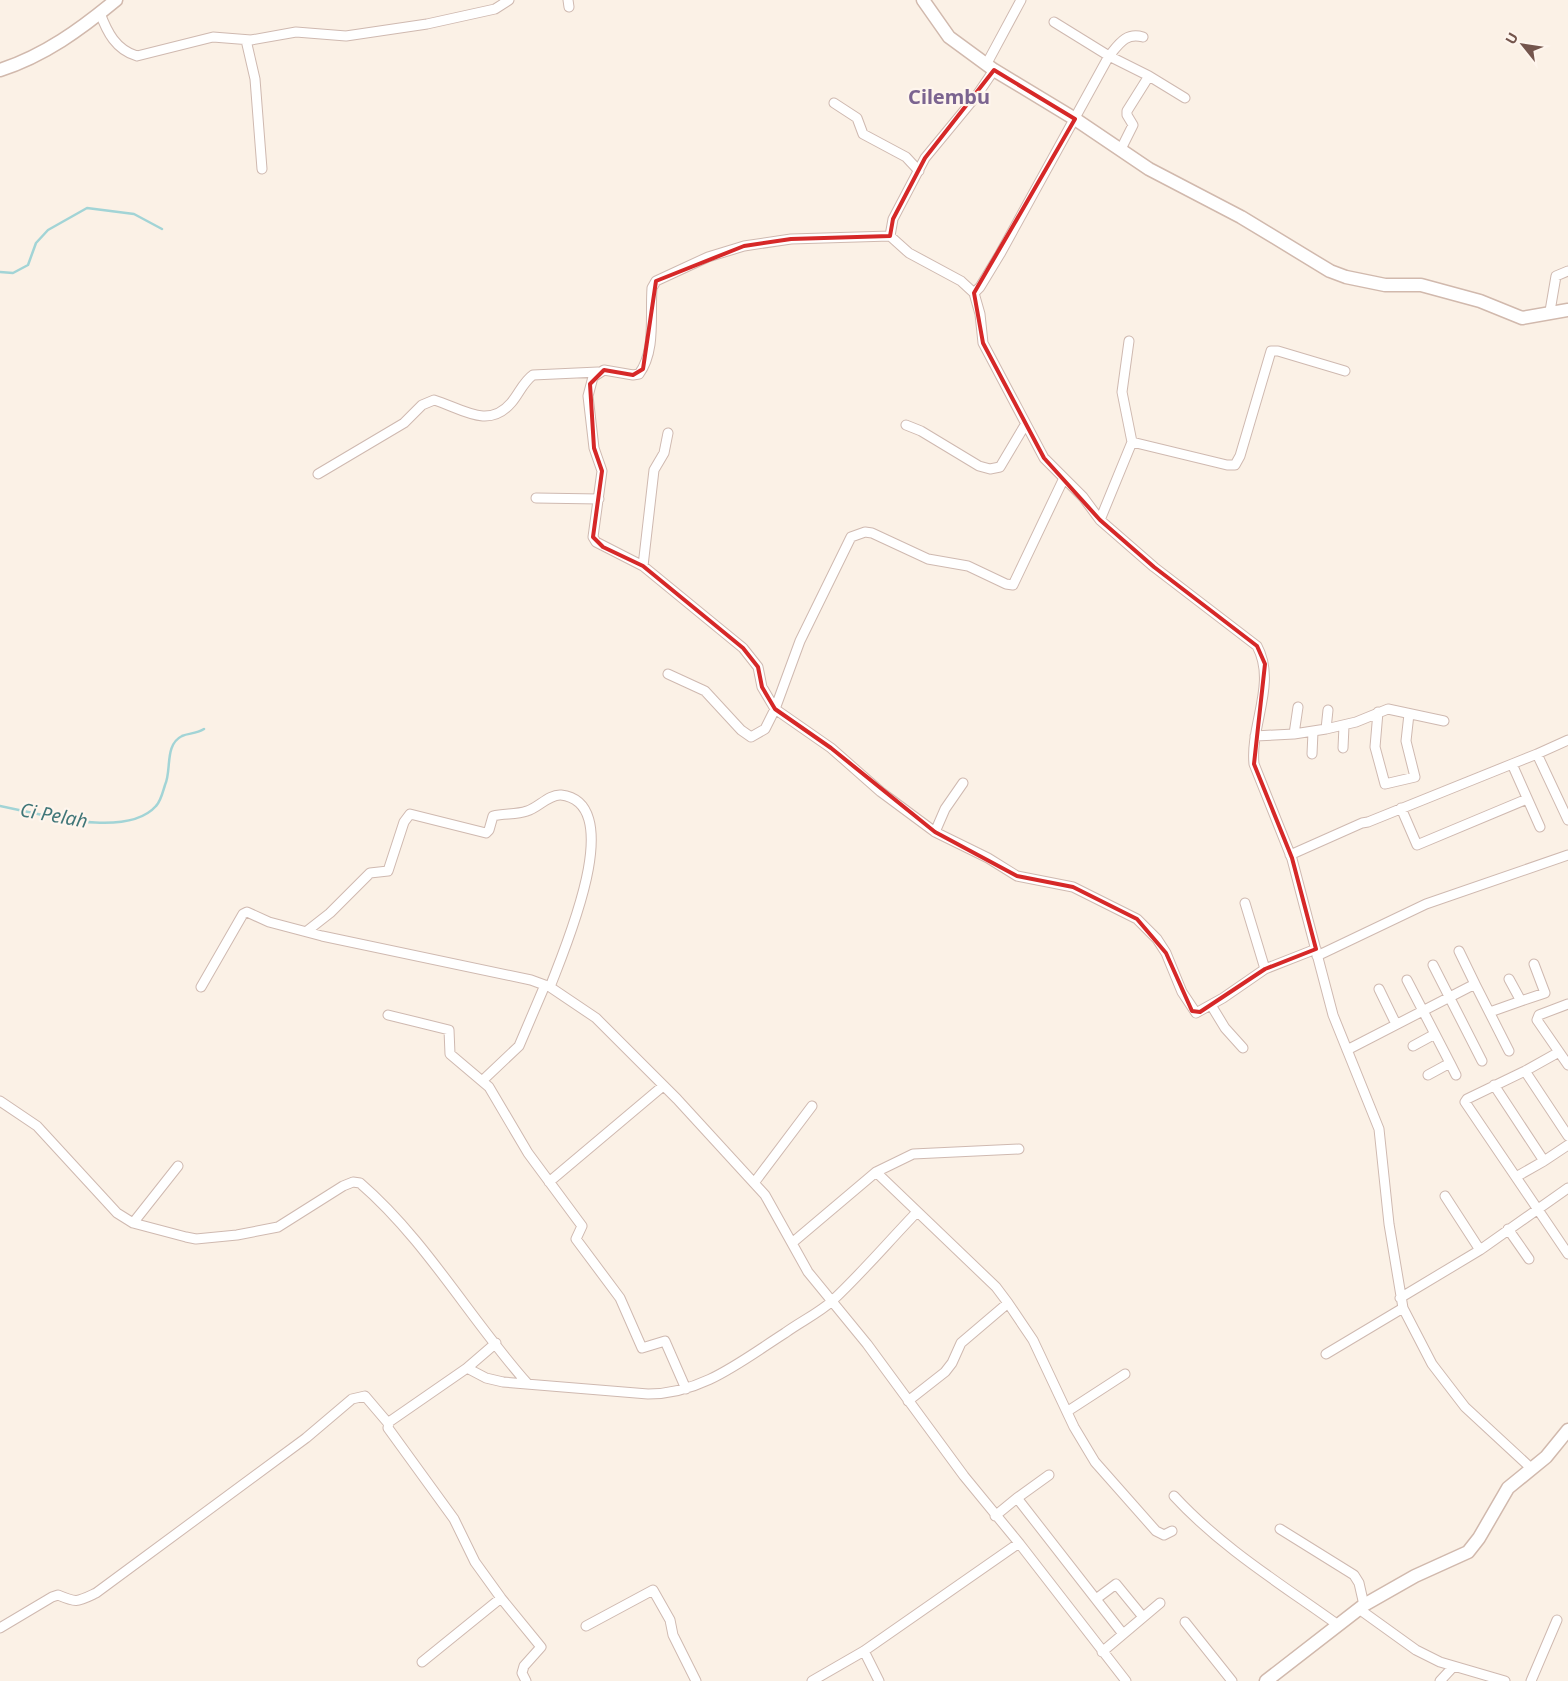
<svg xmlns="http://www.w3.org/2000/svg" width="1568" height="1681" viewBox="0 0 1568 1681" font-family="'Noto Sans',sans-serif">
  <rect width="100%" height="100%" fill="#fbf1e6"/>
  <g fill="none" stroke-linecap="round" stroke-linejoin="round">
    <!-- stream -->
    <path stroke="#a2d4d6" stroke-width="2.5" d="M0,272l13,1 15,-8 8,-22 12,-13 39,-22 47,6 28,15
      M0,806c38,7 126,34 156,0 5,-5 7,-15 9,-21 7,-15 -1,-40 17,-49 7,-3 14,-2 22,-7"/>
    <defs>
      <path id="street" d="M568,0l1,7
        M100,13c7,19 16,37 37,43l76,-19 38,3 45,-8 50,4 81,-12 68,-15 14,-9
        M1054,22l55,34 40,20 -22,35v4l6,10 -12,24
        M246,40l9,39 7,90
        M986,65l35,-65
        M994,70l-17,25 -52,63 -32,61 -3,17 19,17 52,28 13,12 6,21 3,29 61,115 39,39 17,23 54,47 103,79c20,37 -7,79 -3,118l38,95 41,156 46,114 10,95 14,84 29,56 33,43 67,62
        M1149,76l36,22
        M834,103l23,15 6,16 43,23 13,14
        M890,236l-99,3 -47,7 -36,11 -52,24 -4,7c-2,28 4,63 -13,86l-6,1 -29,-5 -11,7 -5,19 6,52 8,23 -9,66 3,5 47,24 100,82 15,19 4,20 13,22 56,39 50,44 54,40 53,26 29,18 56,11 64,32 20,20 9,14 16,39 14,21 27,-15 42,-29 51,-20
        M974,293l6,-6 20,-33 109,-198c10,-12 17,-24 34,-19
        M1550,311l6,-35 12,-5
        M906,425l15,6 58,35 11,3 10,-2 25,-42
        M1132,442l95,23h8l5,-9 31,-105h7l67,20
        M318,474l86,-51 18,-18 12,-5c27,8 54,30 77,3 8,-9 12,-21 22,-28l65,-3
        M536,498l63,1
        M1100,520l32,-78 -10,-50 7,-51
        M643,566l11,-96 10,-17 4,-20
        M668,674l37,17 36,39 10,7 14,-8 10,-20 25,-68 51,-104 14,-5 7,1 56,26 40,7 38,18 7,1 50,-105
        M1378,712l-3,35 10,37 30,-7 -9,-36 3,-27
        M1326,729l30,-7 32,-13 56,12
        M1294,734l32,-5 2,-19
        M1255,736l39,-2 4,-27
        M1568,740l-31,14 31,66
        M1343,748l1,-22
        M1312,754l1,-22
        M1537,754l-25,10 28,63
        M1401,808l16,37 110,-46
        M935,832l10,-23 18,-26
        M1290,855l72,-32 6,-1 144,-58
        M1245,903l20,66
        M307,931l23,-18 40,-40 18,-2 16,-49 6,-8 76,19 3,-3 4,-14c11,-3 23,-1 34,-5 11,-3 22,-17 34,-16 68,8 2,157 -11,192
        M1317,956l109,-52 142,-49
        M1433,965l49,96
        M1407,980l43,83 -22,12
        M1475,984l34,67
        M201,987l42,-73 4,-2 22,10 53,14 209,44 19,7 46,31 81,81 88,96 43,77 59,72 97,132 55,67 107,138
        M1379,989l17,35
        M1521,1001l24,-8 -11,-29
        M1568,1004l-29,11 -2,5 31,45
        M1211,1005l14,23 18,20
        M1490,1012l31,-11 -12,-22
        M388,1015l61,15 1,24 39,33 39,66 54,73 -6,13 44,59 22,50 23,-7 21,48
        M1413,1046l22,-12
        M1347,1050l128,-66 -16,-33
        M1559,1052l-34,19 -58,28 -2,3 103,152
        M1450,1063l6,12
        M1525,1071l43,65
        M482,1081l37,-35 26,-61
        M1494,1085l50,76 -28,16
        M0,1101l37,25 80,87 16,10 53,14 10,2 41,-4 41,-8 65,-41 10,-4 7,1c66,57 110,136 167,200
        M1544,1161l24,-16
        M876,1172l120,115 12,16 25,37 41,87 21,35 61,69 8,4 8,-4
        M549,1182l114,-96
        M754,1183l58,-77
        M1445,1196l35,54
        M133,1223l45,-57
        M1508,1229l21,30
        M792,1243l84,-71 37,-18 106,-5
        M1400,1298l80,-48 88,-62
        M1326,1354l77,-46
        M467,1368l29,-25
        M908,1401l37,-29 7,-9 9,-20 47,-40
        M1068,1411l57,-37
        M1174,1496c48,52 107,88 164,129
        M1017,1498l32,-23
        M995,1516l22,-18 106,136
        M1280,1529l74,46 5,8 5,22
        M1096,1599l20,-15 27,33
        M1359,1609l57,41 24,12 65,19
        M1185,1622l47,59
        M586,1626l67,-36 17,30 3,15 23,46
        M0,1628l52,-31 6,-2c19,8 19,7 38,-2l210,-155 46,-39 13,-3 23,27
        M864,1651l15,30
        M1102,1652l58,-49
        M422,1662l79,-64
        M526,1681l-4,-8 2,-7 17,-19 -40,-49 -26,-36 -21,-43 -66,-91 1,-6 78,-54 19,10 17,4 145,12c54,0 93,-33 137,-61 15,-11 34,-20 47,-32 30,-28 57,-60 85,-89
        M812,1681l52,-30 155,-108
        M1440,1681l13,-14
        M1531,1681l26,-61"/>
      <path id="secondary" d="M923,0l26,37 45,33 81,49 74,50 92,48 89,54 16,6 39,8h36l59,16 42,17 46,-8
        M0,70c44,-14 81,-41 116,-70
        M1266,1681l98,-76 51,-29 53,-24 11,-14 29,-50 38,-31 22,-27"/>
    </defs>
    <!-- street casing -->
    <use href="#street" stroke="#cfb9b0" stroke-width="11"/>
    <!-- secondary casing -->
    <use href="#secondary" stroke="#d1b9ad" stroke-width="15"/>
    <!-- street -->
    <use href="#street" stroke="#fff" stroke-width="9"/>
    <!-- secondary -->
    <use href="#secondary" stroke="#fff" stroke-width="12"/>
  </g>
  <!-- marked area -->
  <path fill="none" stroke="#d62828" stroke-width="4" stroke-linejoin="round" d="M994,70l81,49 -101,174 9,50 61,115 56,62 54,47 103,79 8,18 -11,100 38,94 24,91 -51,20 -65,43 -8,-1 -26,-58 -29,-34 -64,-32 -56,-11 -82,-44 -104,-84 -56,-39 -13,-22 -4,-20 -15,-19 -100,-82 -40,-19 -10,-10 9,-66 -8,-23 -4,-64 14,-14 29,5 10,-6 13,-88 88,-35 47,-7 99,-3 3,-17 32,-61z"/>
  <g text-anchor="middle" stroke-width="4.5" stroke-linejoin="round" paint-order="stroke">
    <!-- water labels -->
    <g font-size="19" font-style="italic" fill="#407678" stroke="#fef5ed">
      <text transform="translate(54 815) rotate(10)" y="7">Ci Pelah</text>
    </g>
    <!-- quarter labels -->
    <g font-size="20" font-weight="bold" fill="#7b6490" stroke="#fef5ed">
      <text x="949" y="104">Cilembu</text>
    </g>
  </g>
  <!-- north arrow -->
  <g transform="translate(1523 45) rotate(300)" stroke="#fef5ed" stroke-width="4" paint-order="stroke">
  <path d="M0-4L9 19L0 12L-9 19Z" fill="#74554c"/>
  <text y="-8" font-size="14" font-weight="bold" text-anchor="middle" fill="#74554c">U</text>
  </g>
</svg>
